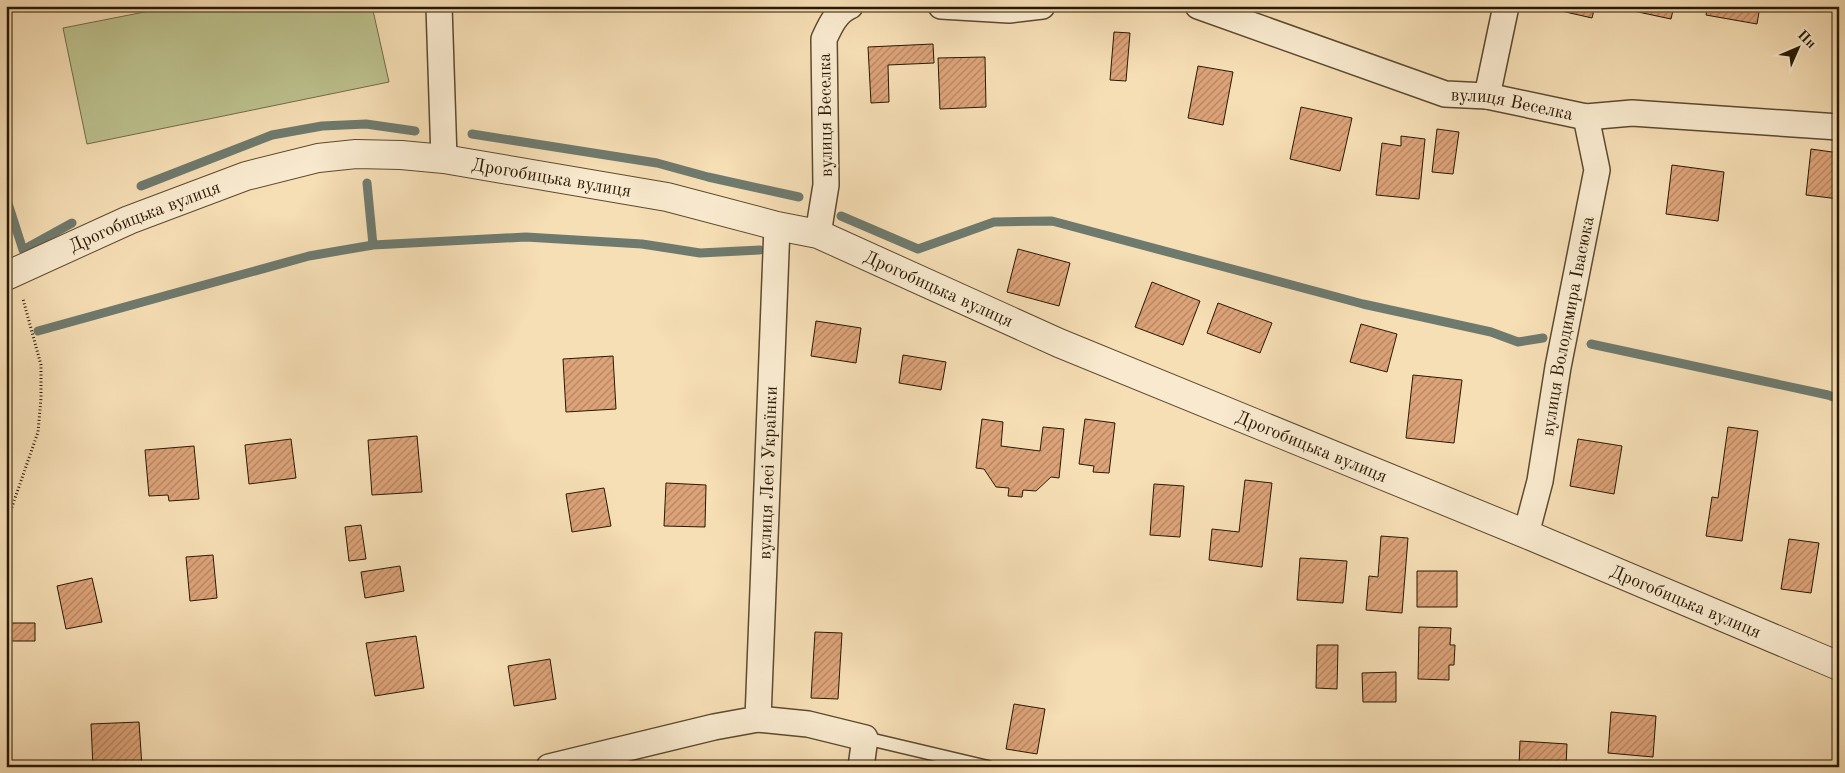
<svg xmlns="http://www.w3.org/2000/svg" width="1845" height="773" viewBox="0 0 1845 773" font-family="'Old Standard TT',serif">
  <defs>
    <pattern id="building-hatch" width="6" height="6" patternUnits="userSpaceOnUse" patternTransform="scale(1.25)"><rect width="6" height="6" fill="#dda379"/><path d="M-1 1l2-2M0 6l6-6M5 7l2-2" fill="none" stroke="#b38461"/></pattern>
  </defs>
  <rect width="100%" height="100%" fill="#f6deb5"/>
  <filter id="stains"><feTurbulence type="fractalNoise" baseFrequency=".004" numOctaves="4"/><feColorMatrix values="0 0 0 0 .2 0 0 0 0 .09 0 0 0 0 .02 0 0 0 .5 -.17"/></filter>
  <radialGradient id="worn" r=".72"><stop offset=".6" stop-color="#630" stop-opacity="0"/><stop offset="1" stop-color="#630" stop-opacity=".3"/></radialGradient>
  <!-- pitch -->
  <path fill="#bcc18e" stroke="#726c48" d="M175,6h197l17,76 -302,62 -24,-116z"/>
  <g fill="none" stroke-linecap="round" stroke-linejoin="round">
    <!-- stream -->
    <path stroke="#6f7a6e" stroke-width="9" d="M472,134l185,29 51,14 91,20
      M367,183l6,62
      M141,186l131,-51 50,-9 44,-2 49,7
      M6,197l17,53 49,-27
      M841,216l77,33 76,-27 58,-1 311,83 128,28 27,10 25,-4
      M38,331l271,-75 64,-11 153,-8 116,7 58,9 60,-3
      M1591,344l237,51 11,4"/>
  </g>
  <!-- building -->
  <path fill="url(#building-hatch)" stroke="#281802" d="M1548,6h47l-3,12 -44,-10z
    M1625,6h49l-3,13 -47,-10z
    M1708,6h52l-3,18 -51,-9z
    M1114,32l16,1 -4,48 -16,-1z
    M933,44l1,19 -46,2 1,37 -18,1 -3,-56z
    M985,57l1,50 -46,2 -2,-51z
    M1198,66l35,6 -10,53 -35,-7z
    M1301,107l51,11 -12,53 -50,-12z
    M1437,129l22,3 -6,42 -21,-2z
    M1401,136l24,3 -6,60 -43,-4 6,-52 19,3z
    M1811,149l28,4v46l-33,-4z
    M1672,165l52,7 -6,49 -52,-7z
    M1018,249l52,14 -11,43 -52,-14z
    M1152,282l48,19 -17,44 -48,-18z
    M1218,303l54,20 -12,30 -53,-20z
    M816,321l45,7 -5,35 -45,-7z
    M1361,324l36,10 -10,38 -37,-10z
    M903,355l43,7 -5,28 -42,-7z
    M613,356l3,53 -50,3 -3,-53z
    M1413,375l49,5 -8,63 -48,-5z
    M982,419l21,3 -2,24 39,5 3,-24 21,2 -5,49 -8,-1 -15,14 -13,-1 -1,7 -14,-1 1,-8 -13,-1 -12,-18 -8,-1z
    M1085,419l30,4 -6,50 -16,-1 1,-6 -15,-2z
    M1728,427l30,4 -16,110 -36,-5 6,-39 6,1z
    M417,436l5,56 -50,3 -4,-55z
    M291,439l5,39 -47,6 -4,-39z
    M1578,439l44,7 -8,48 -44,-8z
    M194,446l5,53 -30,2 -1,-6 -19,1 -4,-46z
    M1245,480l27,3 -10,84 -53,-7 3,-31 27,3z
    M666,483l40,2 -1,42 -41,-1z
    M1154,484l30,2 -4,51 -30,-2z
    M604,488l7,38 -39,6 -6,-38z
    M361,525l5,34 -17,2 -4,-34z
    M1381,536l27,2 -6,75 -36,-3 3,-34 9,1z
    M1789,539l30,4 -8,50 -30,-4z
    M213,555l4,43 -27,3 -4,-44z
    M1300,558l47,3 -4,42 -46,-3z
    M400,566l4,25 -39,7 -4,-26z
    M1417,571h40v36h-40z
    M92,578l10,44 -36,7 -9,-43z
    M9,623h26v18h-26z
    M1419,627l32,1 -1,17h5l-1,20h-5v15l-31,-1z
    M815,632l27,1 -4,66 -27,-1z
    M416,636l8,52 -49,8 -9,-53z
    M1317,645h21l-1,44 -21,-1z
    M550,659l6,40 -42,7 -6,-40z
    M1396,672v30h-33l-1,-29z
    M1014,704l31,5 -8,45 -31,-5z
    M1611,712l45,4 -3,41 -45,-4z
    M139,722l3,45h-49l-2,-43z
    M1520,741l47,3 -1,23h-47z"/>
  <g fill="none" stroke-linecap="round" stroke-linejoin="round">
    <defs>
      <path id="service" d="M865,738l123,29"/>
      <g id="minor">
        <path d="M439,6l5,153"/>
        <path d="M941,6l68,4 33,-4"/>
        <path id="s1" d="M1198,6l247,88 42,2 99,21 46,-4 207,14"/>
        <path d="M1487,96l19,-90"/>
        <path d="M818,234l8,-49 -2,-146c6,-13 12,-27 26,-33"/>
        <path id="s2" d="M1526,534l14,-53 18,-114 39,-197 -11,-53"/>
        <path d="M758,719l50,5 57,14 -4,29"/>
        <path id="s3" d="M549,767l165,-40 44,-8 19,-493"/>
      </g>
      <g id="tertiary">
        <path id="s4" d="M6,276l123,-56 117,-44 72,-18 38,-4 45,1 43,4 223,38 110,29 41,8 241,109 467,191 313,132"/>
      </g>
    </defs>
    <!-- service casing -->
    <use href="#service" stroke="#5c4a2f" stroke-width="15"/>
    <!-- minor casing -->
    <use href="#minor" stroke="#5c4a2f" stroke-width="28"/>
    <!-- tertiary casing -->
    <use href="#tertiary" stroke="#5c4a2f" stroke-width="30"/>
    <!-- path -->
    <path stroke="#281802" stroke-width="3" stroke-dasharray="1 2.5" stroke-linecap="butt" d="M6,524l32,-92 3,-34v-33l-18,-66"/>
    <!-- service -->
    <use href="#service" stroke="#f9eacf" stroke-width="12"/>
    <!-- minor -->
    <use href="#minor" stroke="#f9eacf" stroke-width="25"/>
    <!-- tertiary -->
    <use href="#tertiary" stroke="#f9eacf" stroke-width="28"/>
  </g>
  <g text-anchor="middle" stroke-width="4.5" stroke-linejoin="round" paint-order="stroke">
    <!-- street labels -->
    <g font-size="18" fill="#281802" stroke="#f9eacf">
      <text dy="6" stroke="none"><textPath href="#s1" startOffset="330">вулиця Веселка</textPath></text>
      <text transform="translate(825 115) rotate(-91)" y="6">вулиця Веселка</text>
      <text dy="6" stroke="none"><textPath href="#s4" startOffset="570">Дрогобицька вулиця</textPath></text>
      <text dy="6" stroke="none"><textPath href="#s4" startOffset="151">Дрогобицька вулиця</textPath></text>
      <text dy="6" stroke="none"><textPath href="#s4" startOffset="975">Дрогобицька вулиця</textPath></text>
      <text dy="6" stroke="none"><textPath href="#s2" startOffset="212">вулиця Володимира Івасюка</textPath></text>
      <text dy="6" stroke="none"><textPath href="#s4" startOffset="1380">Дрогобицька вулиця</textPath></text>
      <text dy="6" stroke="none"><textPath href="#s3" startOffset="461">вулиця Лесі Українки</textPath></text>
      <text dy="6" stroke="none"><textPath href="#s4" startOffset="1785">Дрогобицька вулиця</textPath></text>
    </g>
  </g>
  <!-- margin -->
  <rect width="1845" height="773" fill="none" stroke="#f6deb5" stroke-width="25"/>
  <rect x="8" y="8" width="1830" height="758" fill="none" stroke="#281802" stroke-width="2.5"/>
  <rect x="12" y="12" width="1820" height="748" fill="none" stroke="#281802"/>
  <!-- north arrow -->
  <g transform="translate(1798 48) rotate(45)" stroke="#f9eacf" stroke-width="4" paint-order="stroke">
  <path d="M0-4L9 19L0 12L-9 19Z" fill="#281802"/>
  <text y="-8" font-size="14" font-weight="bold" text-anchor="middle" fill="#281802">Пн</text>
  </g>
  <rect width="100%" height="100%" filter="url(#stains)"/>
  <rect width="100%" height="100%" fill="url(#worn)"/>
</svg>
